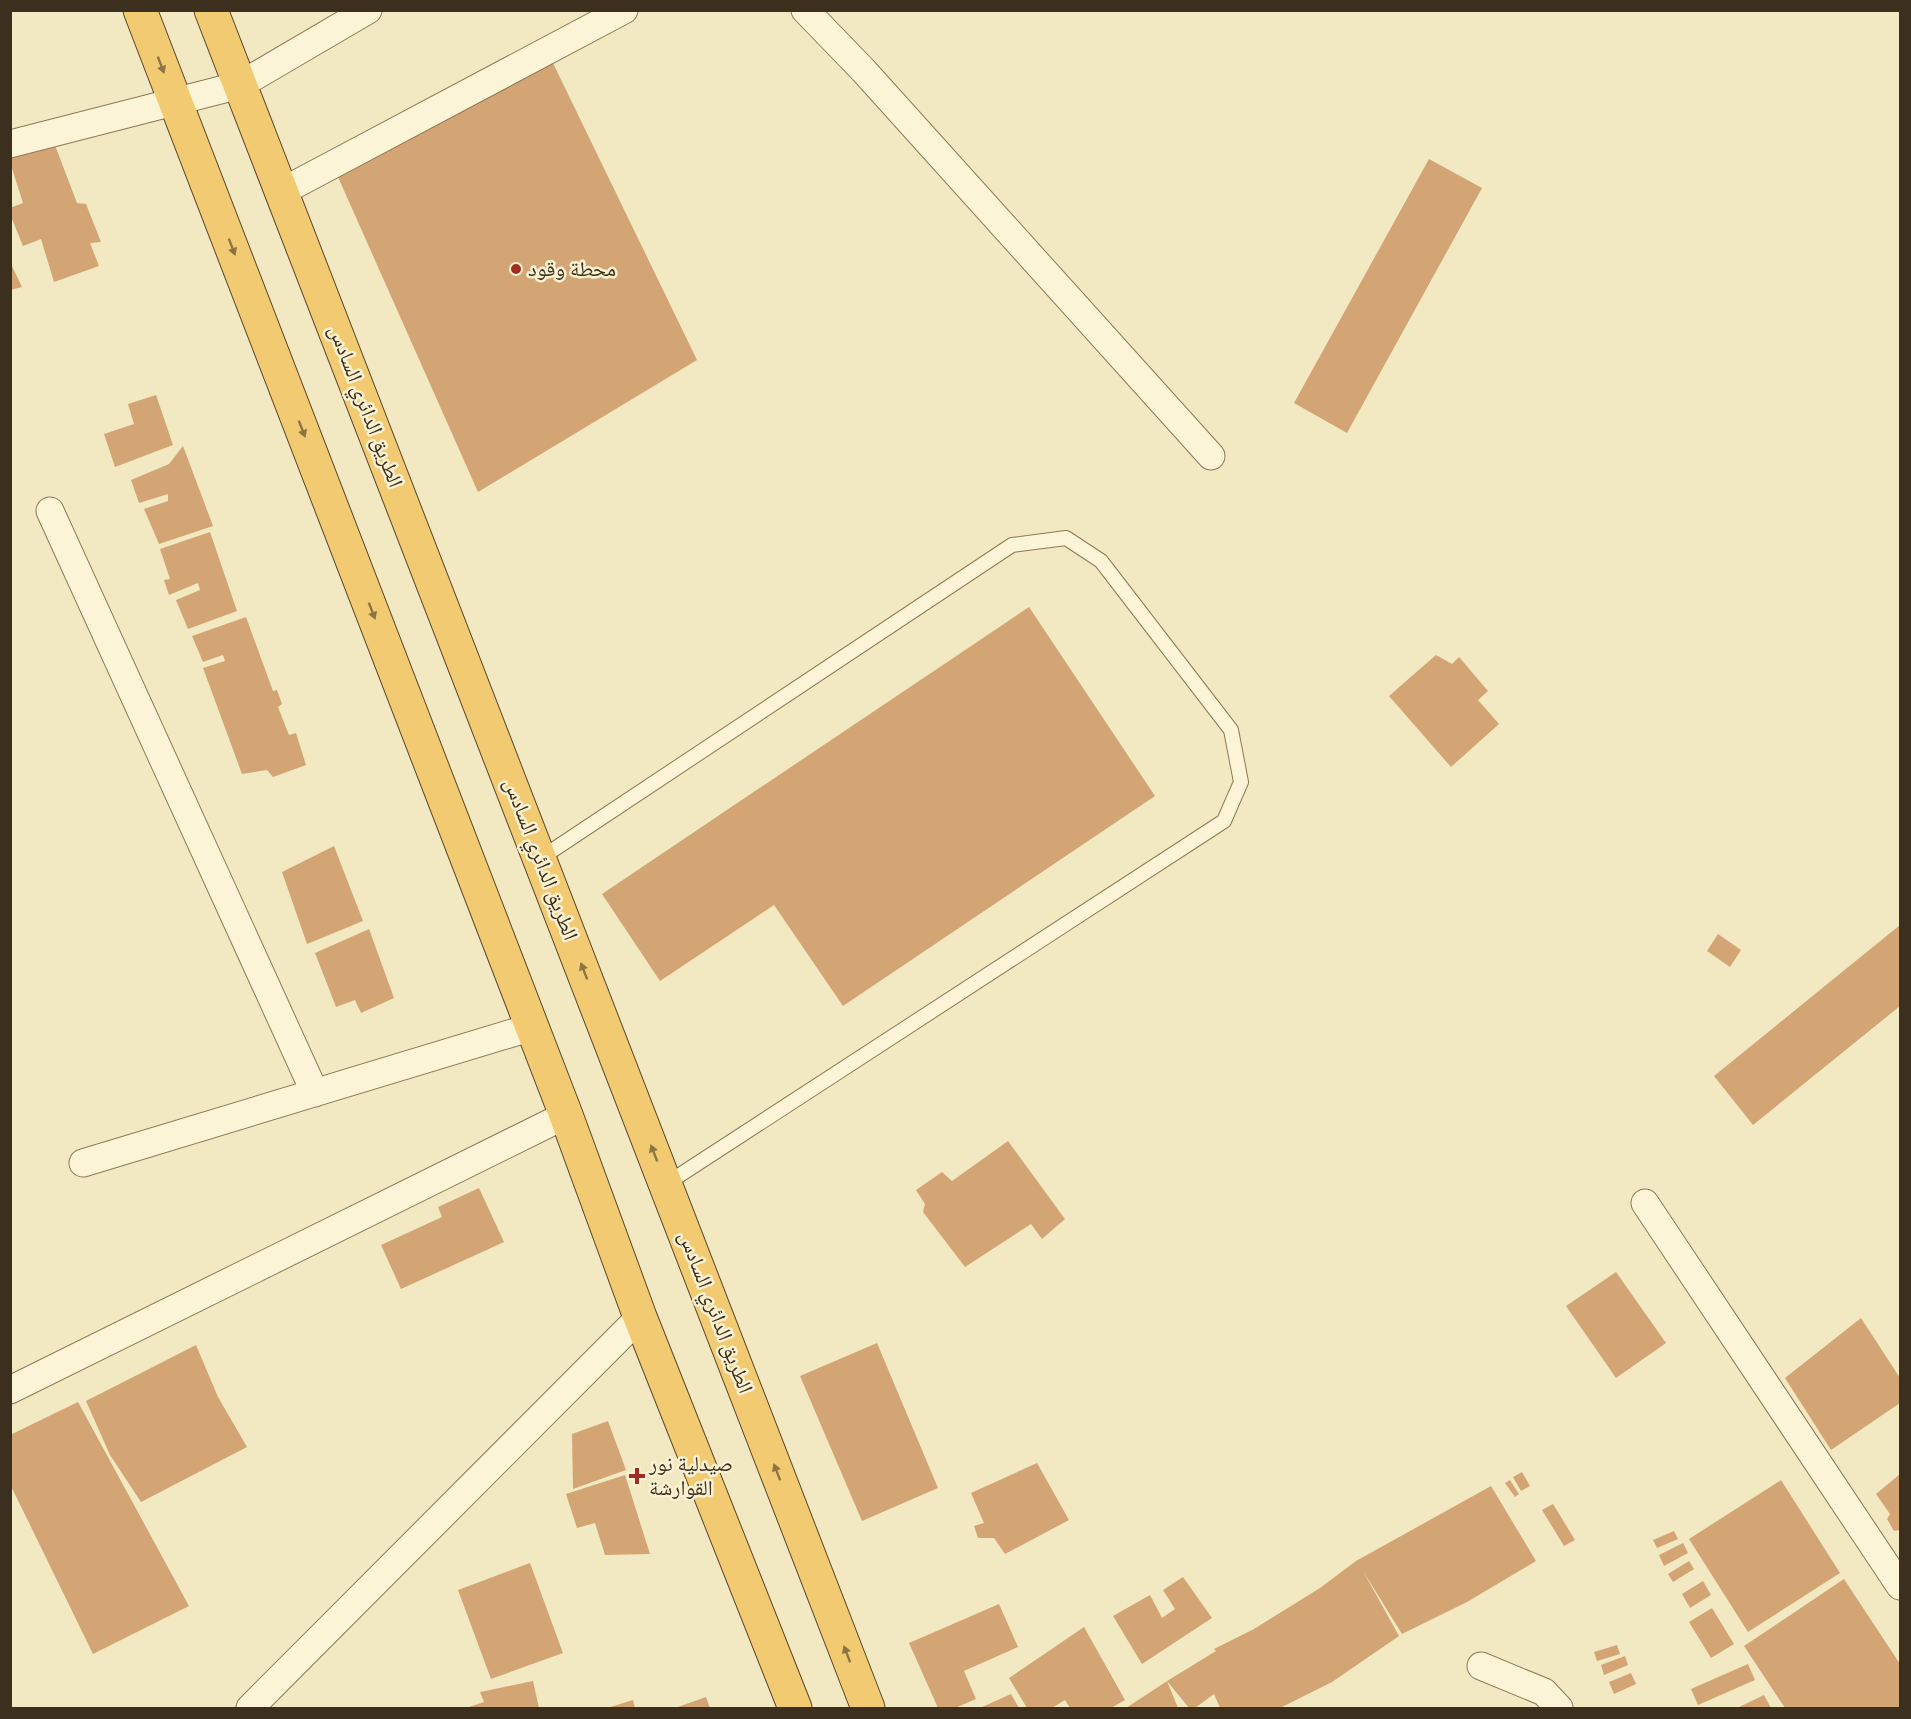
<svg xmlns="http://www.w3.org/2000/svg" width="1911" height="1719" viewBox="0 0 1911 1719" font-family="'Zilla Slab','Noto Naskh Arabic',serif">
  <rect width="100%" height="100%" fill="#f2e8c2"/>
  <!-- building -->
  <path fill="#d4a574" d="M551,59l146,301 -219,132 -140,-315z
    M53,140l24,63 9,1 15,38 -11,1 9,23 -45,16 -13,-43 -18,7 -13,-32v-6l13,-5 -13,-41v-10z
    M1429,159l53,29 -135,245 -53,-30z
    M10,262l12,25 -12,3z
    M156,395l17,50 -58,22 -11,-33 30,-10 -6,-20z
    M183,446l30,80 -54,18 -15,-35 24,-8v-7l-29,9 -8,-23 38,-16z
    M210,532l27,79 -49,18 -12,-29 24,-10 -2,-7 -29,12 -5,-15 6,-1 -10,-30z
    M1029,607l126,189 -312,210 -69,-101 -114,76 -58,-87z
    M246,617l27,74 4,-1 5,14 -4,3 11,28 7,-2 10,32 -33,12 -6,-7 -25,4 -39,-106 22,-7 -2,-6 -20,7 -11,-26z
    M1436,655l16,9 7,-7 29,34 -10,9 21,24 -48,43 -62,-71z
    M334,846l29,75 -56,23 -25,-72z
    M1900,925v81l-147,119 -39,-49z
    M369,929l25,69 -33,15 -6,-13 -19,7 -21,-54z
    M1718,934l23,16 -11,17 -23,-16z
    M1008,1141l57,78 -23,20 -11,-15 -66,43 -42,-55 2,-8 -9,-14 26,-18 10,9z
    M479,1188l25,54 -103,47 -20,-44 61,-28 -4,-10z
    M1616,1272l50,71 -50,35 -50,-72z
    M1861,1318l39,60v25l-69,47 -46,-72z
    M877,1343l61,145 -76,33 -62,-145z
    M196,1345l22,52 29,50 -106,55 -31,-47 -24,-54z
    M78,1402l111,204 -96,48 -83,-170v-49z
    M608,1421l18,49 -53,19 -1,-55z
    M1037,1463l32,57 -64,34 -11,-16h-16l-4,-12 10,-3 -13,-30z
    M1522,1472l8,14 -9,5 -8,-14z
    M1900,1474v56l-6,1 -7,-12 3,-5 -14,-20z
    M625,1475l25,79 -45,1 -10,-32 -18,5 -11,-34z
    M1510,1480l9,14 -4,3 -10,-14z
    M1781,1480l59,93 -92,59 -59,-93z
    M1491,1486l45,75 -69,41 -65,32 -39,-63 36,65 -67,46 -52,26h-60l-6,-14 -19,14h-6l-22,-27 11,27h-52l41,-27 49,-30 -2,-2 40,-20 66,-41 36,-27z
    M1553,1504l22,36 -11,6 -22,-36z
    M1674,1531l4,8 -21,9 -4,-8z
    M1683,1543l5,10 -24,13 -5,-11z
    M1689,1561l5,8 -21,13 -5,-8z
    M530,1563l33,90 -72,26 -33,-89z
    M1183,1577l29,41 -70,46 -29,-48 37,-21 12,23 13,-9 -12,-19z
    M1844,1579l56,85v44h-115l-41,-62z
    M1703,1581l8,14 -21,13 -8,-14z
    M999,1604l19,43 -54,24 12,28 -21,9h-17l-29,-65z
    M1712,1608l22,36 -23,14 -22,-36z
    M1084,1627l41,73 -14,8h-41l-5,-8 -13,8h-25l-18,-30z
    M1617,1645l3,9 -23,7 -3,-9z
    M1625,1656l3,9 -24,10 -3,-10z
    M1748,1664l7,16 -57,25 -7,-16z
    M1631,1673l5,11 -22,10 -5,-12z
    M533,1681l6,27h-73l18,-6 -4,-10z
    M1011,1694l8,14h-39z
    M1764,1695l7,13h-34z
    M706,1697l4,11h-35z
    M633,1700l2,8h-28z"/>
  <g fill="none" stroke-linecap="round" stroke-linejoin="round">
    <defs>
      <path id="service" d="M541,858l471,-313 54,-7 35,23 130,169 10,52 -17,39 -558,363"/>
      <path id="minor" d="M805,10l59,61 347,385
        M10,144l230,-59 128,-75
        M283,191l341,-181
        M50,511l265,582
        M83,1163l449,-136
        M1645,1203l255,383
        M10,1390l556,-275
        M1481,1666l63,26 15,16
        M250,1708l390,-391"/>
      <path id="trunk" d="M140,10l426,1105 74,202 155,391
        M211,10l657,1698"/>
    </defs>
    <!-- service casing -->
    <use href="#service" stroke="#8e7957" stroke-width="16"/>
    <!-- minor casing -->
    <use href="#minor" stroke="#8e7957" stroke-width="29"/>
    <!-- trunk casing -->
    <use href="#trunk" stroke="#5b462c" stroke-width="35"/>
    <!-- service -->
    <use href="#service" stroke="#fcf4d6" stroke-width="14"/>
    <!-- minor -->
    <use href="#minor" stroke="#fcf4d6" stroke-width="27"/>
    <!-- trunk -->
    <use href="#trunk" stroke="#f1ca71" stroke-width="33"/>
  </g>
  <!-- one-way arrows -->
  <defs><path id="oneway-solid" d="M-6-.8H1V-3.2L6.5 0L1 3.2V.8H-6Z" transform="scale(1.5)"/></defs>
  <g fill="#8d7543">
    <use href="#oneway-solid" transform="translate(161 65) rotate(69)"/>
    <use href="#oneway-solid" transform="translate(232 247) rotate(69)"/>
    <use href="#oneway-solid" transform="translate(302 429) rotate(69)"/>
    <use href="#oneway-solid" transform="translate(372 611) rotate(69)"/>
    <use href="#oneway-solid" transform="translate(584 971) rotate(-111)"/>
    <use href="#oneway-solid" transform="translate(654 1153) rotate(-111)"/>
    <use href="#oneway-solid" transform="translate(777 1472) rotate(-111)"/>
    <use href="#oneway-solid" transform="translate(847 1654) rotate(-111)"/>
  </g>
  <!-- markers -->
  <g fill="#a32c21" stroke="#f9f1d2" stroke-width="2">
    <circle cx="516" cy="269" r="6"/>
    <path d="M634 1467h6v6h6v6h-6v6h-6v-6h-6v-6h6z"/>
  </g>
  <g text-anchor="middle" stroke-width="5" stroke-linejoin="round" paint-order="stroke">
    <!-- poi labels -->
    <g font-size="21" fill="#3c2f1d" stroke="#f9f1d2" text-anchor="start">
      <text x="528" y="276">محطة وقود</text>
      <text x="649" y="1471">صيدلية نور<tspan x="649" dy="24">القوارشة</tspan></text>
    </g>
    <!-- street labels -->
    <g font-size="21" fill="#3c2f1d" stroke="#f9f1d2">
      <text transform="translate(366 406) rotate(69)" y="7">الطريق الدائري السادس</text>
      <text transform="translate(541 859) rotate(69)" y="7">الطريق الدائري السادس</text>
      <text transform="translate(716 1312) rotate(69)" y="7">الطريق الدائري السادس</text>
    </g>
  </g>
  <!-- border -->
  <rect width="1911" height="1719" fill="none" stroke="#3c2f1d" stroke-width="24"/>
</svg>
